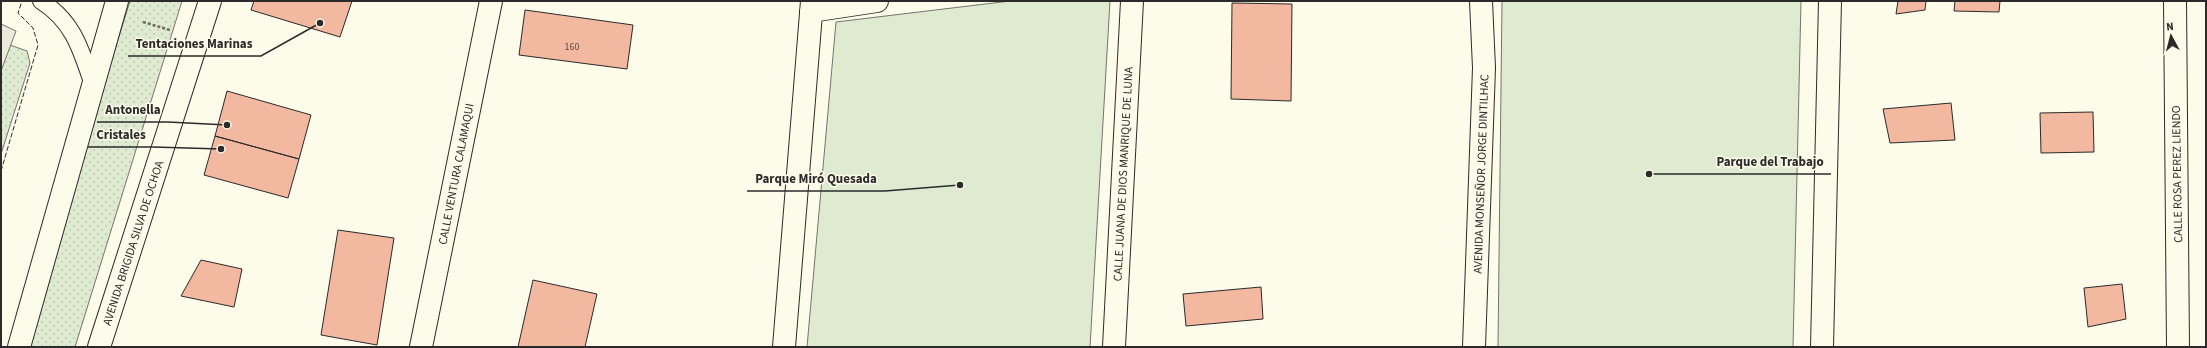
<svg xmlns="http://www.w3.org/2000/svg" width="2207" height="348" viewBox="0 0 2207 348" font-family="'Source Sans 3',sans-serif">
  <defs>
    <pattern id="grass-dots" width="8" height="8" patternUnits="userSpaceOnUse"><rect width="8" height="8" fill="#deebd1"/><path d="M2 2h.1M6 6h.1" fill="none" stroke="#bfcab4" stroke-width="1.8" stroke-linecap="round"/></pattern>
  </defs>
  <rect width="100%" height="100%" fill="#fdfbea"/>
  <!-- grass -->
  <path fill="url(#grass-dots)" stroke="#74746e" d="M130,1h52l-107,346h-52z
    M7,44l20,7 3,12 -29,91v-87z"/>
  <!-- park -->
  <path fill="#deebd1" stroke="#74746e" d="M1010,1h100l-20,346h-283l29,-325z
    M1502,1h299l-8,346h-295z"/>
  <!-- parking -->
  <path fill="#eceadb" stroke="#74746e" d="M1,24l15,7 -15,40z"/>
  <!-- building -->
  <path fill="#f2b8a0" stroke="#2b2b2b" d="M254,1h98l-12,36 -89,-27z
    M1898,1h28l-1,9 -29,4z
    M1955,1h45l-1,11 -45,-1z
    M1232,3l60,1 -1,97 -60,-2z
    M525,10l108,15 -6,44 -108,-14z
    M227,91l84,24 -12,44 -84,-23z
    M1951,103l4,37 -65,3 -7,-34z
    M2093,112l1,40 -53,1 -1,-40z
    M215,136l84,23 -11,39 -84,-23z
    M338,230l56,8 -17,107 -56,-10z
    M201,260l41,9 -8,38 -53,-11z
    M533,280l64,14 -12,53h-67z
    M2122,284l4,35 -38,8 -4,-39z
    M1261,287l2,32 -77,7 -3,-32z"/>
  <g fill="none" stroke-linecap="round" stroke-linejoin="round">
    <defs>
      <path id="lane" d="M41,1c33,21 40,49 52,84"/>
      <path id="street" d="M2175,1l3,346
        M811,11l66,-10
        M421,347l70,-346
        M784,347l28,-346
        M1114,347l18,-346
        M1474,347l10,-279 -3,-67
        M1822,347l8,-346"/>
      <path id="secondary" d="M19,347l98,-346
        M99,347l111,-346"/>
    </defs>
    <!-- lane casing -->
    <use href="#lane" stroke="#2b2b2b" stroke-width="18"/>
    <!-- street casing -->
    <use href="#street" stroke="#2b2b2b" stroke-width="24"/>
    <!-- secondary casing -->
    <use href="#secondary" stroke="#2b2b2b" stroke-width="24"/>
    <!-- path -->
    <path stroke="#6a6964" stroke-width="2.5" stroke-dasharray="3 2" stroke-linecap="butt" d="M143,22l27,8"/>
    <!-- lane -->
    <use href="#lane" stroke="#fdfbea" stroke-width="16"/>
    <!-- street -->
    <use href="#street" stroke="#fdfbea" stroke-width="22"/>
    <!-- secondary -->
    <use href="#secondary" stroke="#fdfbea" stroke-width="22"/>
    <!-- fence -->
    <path stroke="#2b2b2b" stroke-width="1" stroke-dasharray="5 2" stroke-linecap="butt" d="M1,171l37,-126 -5,-17 -15,-15 4,-12"/>
  </g>
  <g text-anchor="middle" stroke-width="3" stroke-linejoin="round" paint-order="stroke">
    <!-- number labels -->
    <g font-size="10" fill="#5d4e48">
      <text x="572" y="50">160</text>
    </g>
    <!-- street labels -->
    <g font-size="12" fill="#2b2b2b" stroke="#fdfbea">
      <text transform="translate(456 174) rotate(-79)" y="4">CALLE VENTURA CALAMAQUI</text>
      <text transform="translate(1123 174) rotate(-87)" y="4">CALLE JUANA DE DIOS MANRIQUE DE LUNA</text>
      <text transform="translate(1481 174) rotate(-88)" y="4">AVENIDA MONSEÑOR JORGE DINTILHAC</text>
      <text transform="translate(2177 174) rotate(-91)" y="4">CALLE ROSA PEREZ LIENDO</text>
      <text transform="translate(133 243) rotate(-72)" y="4">AVENIDA BRIGIDA SILVA DE OCHOA</text>
    </g>
  </g>
  <!-- callouts -->
  <path fill="none" stroke="#2b2b2b" stroke-width="1.5" d="M320 23L261 56H128M227 125L168 122H97M221 149L153 147H88M1649 174L1708 174H1831M960 185L885 191H747"/>
  <g fill="#2b2b2b" stroke="#fdfbea" stroke-width="1.5">
    <circle cx="320" cy="23" r="4"/>
    <circle cx="227" cy="125" r="4"/>
    <circle cx="221" cy="149" r="4"/>
    <circle cx="1649" cy="174" r="4"/>
    <circle cx="960" cy="185" r="4"/>
  </g>
  <g font-size="13" text-anchor="middle" font-weight="bold" fill="#2b2b2b" stroke="#fdfbea" stroke-width="3" stroke-linejoin="round" paint-order="stroke">
    <text x="194" y="48">Tentaciones Marinas</text>
    <text x="133" y="114">Antonella</text>
    <text x="121" y="139">Cristales</text>
    <text x="1770" y="166">Parque del Trabajo</text>
    <text x="816" y="183">Parque Miró Quesada</text>
  </g>
  <!-- border -->
  <rect width="2207" height="348" fill="none" stroke="#2b2b2b" stroke-width="4"/>
  <!-- north arrow -->
  <g transform="translate(2171 36) rotate(353)" stroke="#fdfbea" stroke-width="3" paint-order="stroke">
  <path d="M0-3L7 15L0 10L-7 15Z" fill="#2b2b2b"/>
  <text y="-6" font-size="11" font-weight="bold" text-anchor="middle" fill="#2b2b2b">N</text>
  </g>
</svg>
